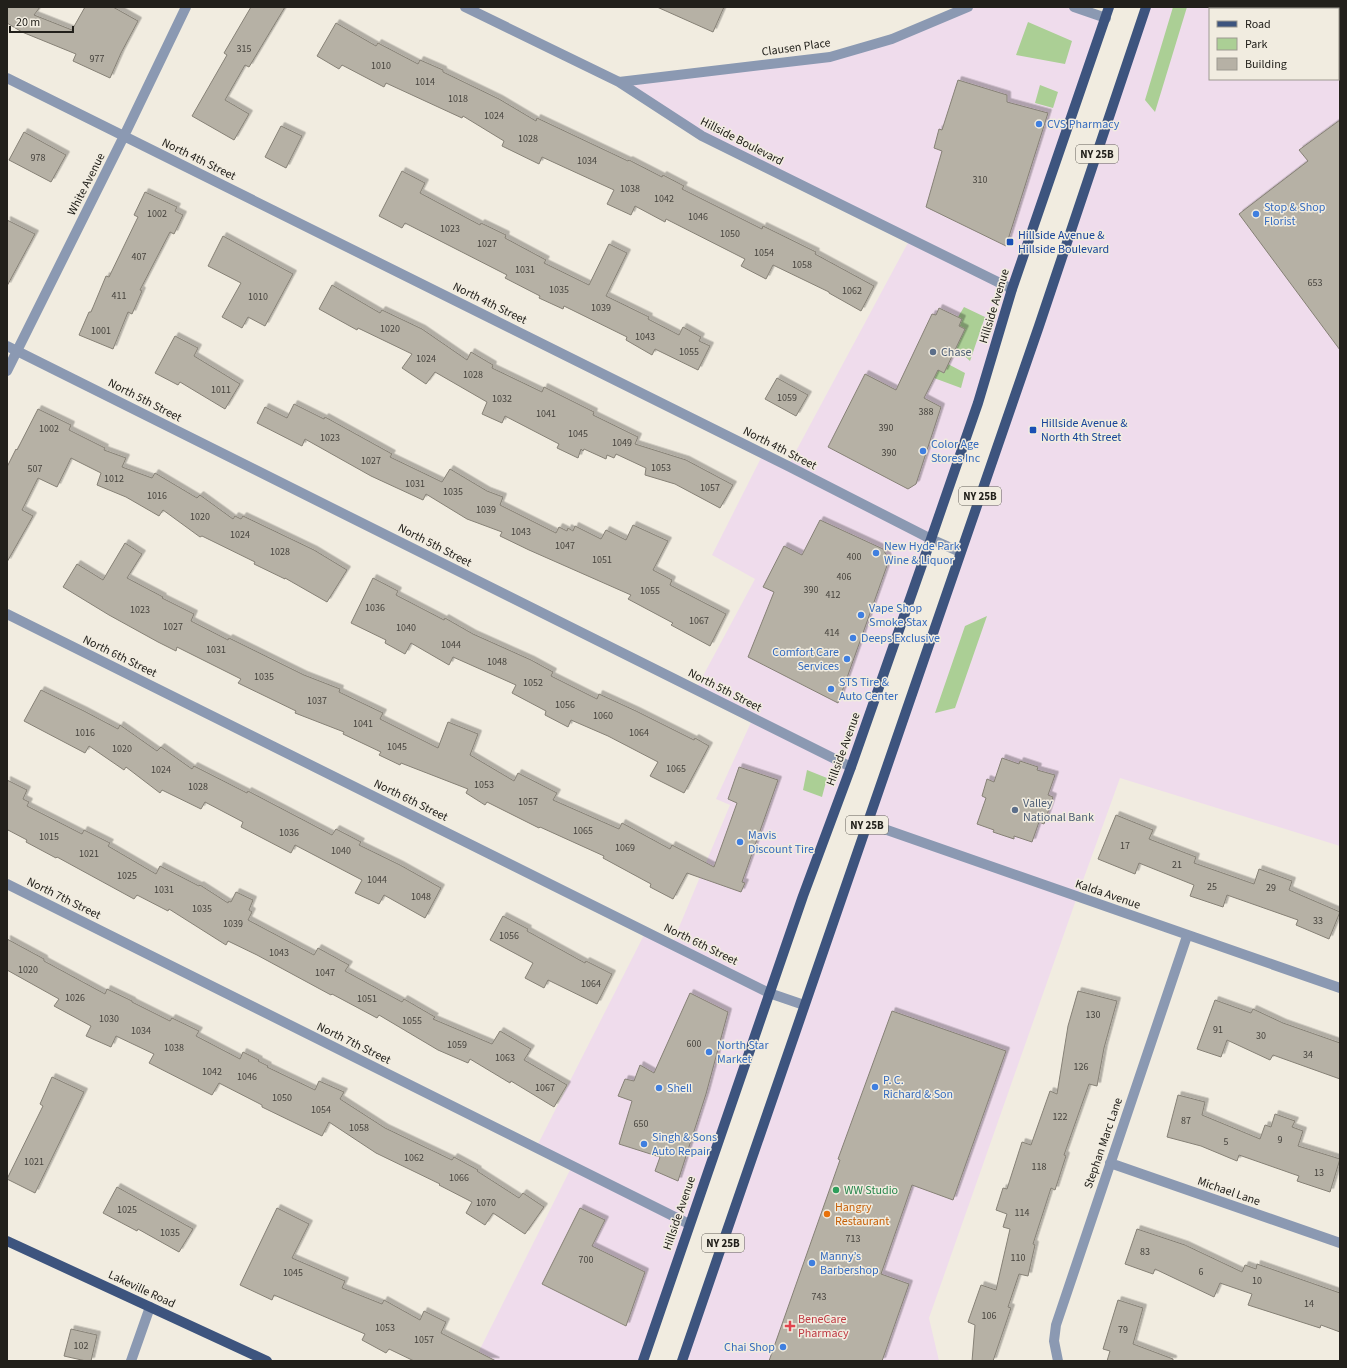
<svg xmlns="http://www.w3.org/2000/svg" width="1347" height="1368" viewBox="0 0 1347 1368" font-family="'Source Sans 3',sans-serif">
  <defs>
    <filter id="shadow"><feDropShadow dx="3.5" dy="-3.5" stdDeviation="0" flood-color="#0004"/></filter>
  </defs>
  <rect width="100%" height="100%" fill="#f1ece0"/>
  <!-- commercial -->
  <path fill="#efdcec" fill-rule="evenodd" d="M968,7h106l32,11 -463,1343h-169l98,-195 -36,-18 110,-217 26,13 58,-139 -14,-6 37,-81 -57,-29 59,-110 -43,-24 51,-101 25,12 122,-227 -208,-103 -83,-54 211,-25z
    M1146,7h194v839l-220,-68 -43,119 -148,421 10,43h-257zM1210,9h128v70h-128z"/>
  <!-- green -->
  <path fill="#abcf95" d="M1173,7h14l-32,105 -10,-12z
    M1028,22l44,19 -7,23 -49,-9z
    M1040,85l18,7 -5,16 -18,-5z
    M964,307l21,10 -15,44 -14,-13 9,-19 -6,-3 3,-6 -4,-3z
    M948,364l17,9 -4,15 -27,-10 4,-8 6,3z
    M987,616l-32,92 -20,5 30,-87z
    M807,770l20,8 -5,19 -19,-7z"/>
  <!-- building -->
  <path fill="#b6b1a5" stroke="#868176" filter="url(#shadow)" d="M7,7h33l-6,8 38,15 13,-23h28l25,14 -17,32 -11,25 -37,-17 3,-7 -54,-22 -15,-9z
    M251,7h34l-36,60 -4,-2 -20,35 24,14 -15,26 -42,-24 35,-61 -3,-2z
    M657,7h67l-11,25z
    M336,23l40,23 2,-3 40,21 2,-4 23,10v2l56,27 37,22 1,-3 91,43 1,-1 33,17 1,-2 21,11 -2,3 80,40 1,-3 53,26 -1,2 59,32 -13,25 -32,-18v-1l-56,-27 -7,14 -25,-13 4,-7 -79,-40 -1,3 -30,-16 -4,9 -24,-11 7,-14 -72,-33 -3,7 -37,-18 2,-5 -41,-25 -1,2 -76,-35 -2,4 -42,-22 -3,4 -22,-13z
    M958,80l49,15v7l41,11 -42,133 -80,-39 16,-56 -8,-3 5,-19 3,1z
    M1340,120v230l-101,-136 69,-53 -9,-11z
    M281,126l21,10 -16,32 -21,-11z
    M24,132l42,23 -15,27 -42,-22z
    M402,171l23,12 -5,10 60,32 1,-2 25,12 -1,3 41,22 -2,3 45,22 20,-41 18,9 -21,43 43,21 -1,2 31,16 4,-8 18,10 -2,4 11,5 -12,24 -43,-21 -3,6 -26,-15 1,-3 -63,-31 -1,3 -24,-11 1,-2 -35,-18 2,-3 -102,-52 -3,5 -23,-12z
    M145,192l32,15 -2,4 8,4 -9,19 -4,-2 -30,58 2,1 -10,23 -4,-2 -15,37 -34,-14 10,-23h2l15,-36 3,1 29,-60 -4,-2z
    M7,220l28,14 -28,52z
    M223,236l70,38 -28,52 -17,-9 -6,11 -20,-11 19,-34 -33,-17z
    M332,285l48,28 2,-3 40,19 45,31 4,-8 22,13 -1,3 50,24 2,-5 50,25 -1,3 45,22 -3,7 51,16 47,25 -13,23 -45,-24 -30,-9 1,-7 -30,-14 -2,4 -7,-3 -1,4 -22,-10 -1,2 -2,-2 -3,9 -21,-10 2,-4 -54,-28 -3,7 -20,-9 5,-12 -52,-30 -9,12 -24,-16 10,-14 -54,-26 -1,2 -38,-21z
    M939,308l23,11 -3,7 6,3 -21,44 -6,-3 -14,28 17,9 -25,77 -8,5 -80,-42 37,-73 31,16 36,-76 4,1z
    M175,336l23,12 -4,8 46,28 -15,25 -45,-27 -2,3 -23,-12z
    M777,378l31,17 -12,21 -31,-17z
    M294,404l30,15 1,-2 67,37 -2,3 52,25 8,-13 37,22 16,6 -3,8 56,28 3,-6 8,4 1,-3 5,3 2,-5 26,13 5,-9 20,10 7,-15 35,16 -15,29 19,10 -2,5 56,29 -16,32 -39,-21 2,-2 -45,-24 3,-4 -102,-45 -29,-14 2,-4 -35,-13 -41,-25 -3,6 -52,-24 -66,-37 -3,7 -45,-23 8,-16 22,11z
    M38,409l33,16 -2,5 36,18 -1,2 22,8 -4,9 30,11 3,-5 42,25 3,-3 33,24 2,-3 6,3 2,-3 71,34 33,20 -20,32 -42,-24v1l-31,-15 1,-2 -53,-26 -2,1 -37,-27 -4,6 -33,-19 -29,-12 4,-12 -30,-15 -14,29 -19,-9 -16,32 11,6 -26,46v-95l9,-18 1,1z
    M820,520l63,29 6,11 -51,143 -90,-46 26,-65 -11,-5 21,-41 18,9z
    M125,543l17,11 -15,24 36,19 -1,1 32,16 -3,7 37,19 1,-2 75,37 36,14 -1,3 44,21 -3,6 58,29 10,-26 30,12 -8,21 44,26 4,-8 39,20 -4,7 66,29 3,-6 48,26 2,-4 42,22 23,-64 -9,-4 11,-32 39,13 -36,102 3,1 -4,9 -54,-19 -14,26 -23,-12 1,-3 -48,-26 1,-2 -64,-29 -1,1 -52,-26 -2,3 -19,-12 2,-4 -67,-26 -1,2 -21,-10 2,-3 -38,-18 1,-2 -49,-19 1,-2 -58,-28 3,-4 -64,-32 -1,4 -18,-9 -49,-27 -46,-28 14,-23 26,16z
    M373,578l25,13 -2,4 48,25 1,-2 28,16 58,26 22,12 -2,4 46,23 2,-5 37,17 58,29 1,-2 14,8 -25,47 -34,-17 8,-14 -50,-26 -37,-16 -3,7 -23,-12 1,-4 -34,-18 4,-8 -63,-28 -4,8 -38,-22 -6,11 -20,-11 1,-3 -35,-17z
    M41,690l43,21 34,18 2,-4 37,26 4,-4 31,22 2,-3 53,27 1,-2 84,44 4,-6 25,13 -2,3 41,20 41,23 -16,30 -41,-23 -5,9 -24,-11 7,-13 -67,-35 -4,8 -50,-26 2,-5 -38,-20 -4,7 -39,-19 -2,3 -34,-26 -2,3 -35,-24 -4,7 -61,-32z
    M1002,758l17,6 1,-3 18,6 -1,3 18,5 -7,20 5,2 -9,27 -5,-2 -7,20 -18,-6v3l-21,-7 1,-2 -17,-6 9,-26 -4,-2 5,-17 7,3z
    M7,780l20,10 -4,9 6,3 -2,4 55,28 2,-4 26,13 -2,3 48,28 4,-8 39,20 1,-1 28,18 1,-2 2,1 5,-10 17,8 -4,10 3,2 -4,8 66,35 4,-7 31,17 -4,6 57,31 2,-3 31,18 -2,2 59,25 8,-13 31,18 -7,11 43,25 -13,22 -43,-26 -1,2 -40,-24 -2,4 -30,-13 -59,-35 -2,3 -45,-24 -1,1 -74,-40 -29,-14 -2,4 -57,-36 -1,2 -31,-16 -3,4 -77,-42 -1,1 -30,-16 1,-2 -19,-10 -1,3z
    M1116,815l37,15 -4,9 47,18 -2,6 60,21 5,-15 33,12 -3,9 51,22 -11,27 -33,-14 2,-5 -71,-25 -4,12 -33,-11 4,-11 -55,-22 -4,11 -37,-15z
    M503,916l25,13 -1,2 58,32 1,-2 26,13 -15,30 -49,-24 -4,8 -19,-10 8,-15 -43,-23z
    M7,939l37,20v2l61,33 2,-5 25,12v1l38,19 2,-3 27,13 -3,5 44,23 3,-7 16,8 -1,1 10,5 -1,1 48,23 4,-9 25,11 -4,7 45,29 67,32 2,-3 24,13 -1,1 42,27 4,-5 21,14 -19,27 -32,-21 -8,12 -19,-12 6,-11 -33,-17 1,-1 -64,-31 -47,-31 -7,14 -60,-29v-2l-43,-22 -7,12 -8,-4 -55,-28 5,-9 -38,-18 -5,11 -25,-11 5,-10 -37,-20 5,-7 -52,-29z
    M1078,991l39,10 -13,47 -7,38 -8,-2 -25,71 2,1 -11,34 -4,-2 -18,56 2,1 -7,31 -9,-2 -11,33 3,1 -18,53h-21l3,-36 -7,-3 13,-37 15,5 14,-61 -7,-2 4,-13 -11,-4 7,-22 4,1 15,-47 9,3 19,-54 7,3 11,-68z
    M690,993l38,19 -22,82 -28,87 -23,-10 5,-14 -41,-13 13,-43 -14,-5 7,-17 9,2 6,-16 14,8z
    M1215,1000l36,13 2,-4 30,14 57,20v36l-67,-24 -3,5 -43,-20 -6,17 -24,-8z
    M892,1011l114,40 -53,149 -41,-15 -31,89 28,10 -27,77h-113l71,-201 -2,-1z
    M52,1077l32,15 -49,101 -28,-14 36,-73 -3,-2z
    M1178,1095l27,7 -3,13 58,24 5,-14 6,2 4,-13 20,7 -3,6 11,4 -5,15 42,13 -10,33 -33,-11 2,-5 -60,-21 -2,6 -36,-15 -34,-9z
    M117,1187l76,42 -14,23 -41,-23 -1,2 -34,-18z
    M277,1208l32,16 -17,34 53,23 -3,7 40,16 2,-4 36,20 4,-9 22,11 -5,11 55,28h-82l-25,-12 -3,4 -24,-13 3,-6 -91,-39 -2,5 -32,-15z
    M580,1208l25,12 -13,26 53,26 -19,54 -84,-42z
    M1137,1229l48,16 57,27 3,-7 11,4 1,-5 83,29v39l-19,-7 -1,3 -72,-23 4,-11 -32,-11 -6,14 -59,-28 -2,5 -28,-10z
    M1118,1300l25,8 -10,36 40,15v2h-66l3,-10 -7,-2z
    M71,1329l26,6 -6,26h-5l-22,-5z"/>
  <g fill="none" stroke-linecap="round" stroke-linejoin="round">
    <!-- minor -->
    <path stroke="#8b99b2" stroke-width="10" d="M465,7l154,75 83,54 310,153
      M1074,7l32,11
      M7,78l781,388 143,73 29,13
      M619,82l211,-25 62,-18 76,-32
      M7,346l844,421
      M7,371l117,-235 62,-129
      M7,614l762,379 35,12
      M867,823l473,165
      M7,884l682,340
      M1110,1163l230,80
      M131,1361l19,-54
      M1058,1361l-4,-20 2,-16 131,-389"/>
    <!-- major -->
    <path stroke="#3d547e" stroke-width="10" d="M7,1241l260,120
      M643,1361l160,-465 48,-129 80,-228 47,-136 34,-114 97,-282
      M682,1361l357,-1035 107,-319"/>
  </g>
  <!-- markers -->
  <g fill="#3f7fe0" stroke="#f1ece0" stroke-width="1.5">
    <circle cx="1039" cy="124" r="4"/>
    <circle cx="1256" cy="214" r="4"/>
    <circle cx="923" cy="451" r="4"/>
    <circle cx="876" cy="553" r="4"/>
    <circle cx="861" cy="615" r="4"/>
    <circle cx="853" cy="638" r="4"/>
    <circle cx="847" cy="659" r="4"/>
    <circle cx="831" cy="689" r="4"/>
    <circle cx="740" cy="842" r="4"/>
    <circle cx="709" cy="1052" r="4"/>
    <circle cx="875" cy="1087" r="4"/>
    <circle cx="659" cy="1088" r="4"/>
    <circle cx="644" cy="1144" r="4"/>
    <circle cx="812" cy="1263" r="4"/>
    <circle cx="783" cy="1347" r="4"/>
  </g>
  <g fill="#1a4fb4" stroke="#f1ece0" stroke-width="1.5">
    <rect x="1006" y="238" width="8" height="8" rx="2"/>
    <rect x="1029" y="426" width="8" height="8" rx="2"/>
  </g>
  <g fill="#5c6f8a" stroke="#f1ece0" stroke-width="1.5">
    <circle cx="933" cy="352" r="4"/>
    <circle cx="1015" cy="810" r="4"/>
  </g>
  <circle fill="#2e9e5b" stroke="#f1ece0" stroke-width="1.5" cx="836" cy="1190" r="4"/>
  <circle fill="#e8710a" stroke="#f1ece0" stroke-width="1.5" cx="827" cy="1214" r="4"/>
  <path fill="#e0444e" stroke="#f1ece0" stroke-width="1.5" d="M788 1320h4v4h4v4h-4v4h-4v-4h-4v-4h4z"/>
  <g text-anchor="middle" stroke-width="3" stroke-linejoin="round" paint-order="stroke">
    <!-- number labels -->
    <g font-size="10" fill="#47443e">
      <text x="244" y="52">315</text>
      <text x="97" y="62">977</text>
      <text x="381" y="69">1010</text>
      <text x="425" y="85">1014</text>
      <text x="458" y="102">1018</text>
      <text x="494" y="119">1024</text>
      <text x="528" y="142">1028</text>
      <text x="38" y="161">978</text>
      <text x="587" y="164">1034</text>
      <text x="980" y="183">310</text>
      <text x="630" y="192">1038</text>
      <text x="664" y="202">1042</text>
      <text x="157" y="217">1002</text>
      <text x="698" y="220">1046</text>
      <text x="450" y="232">1023</text>
      <text x="730" y="237">1050</text>
      <text x="487" y="247">1027</text>
      <text x="764" y="256">1054</text>
      <text x="139" y="260">407</text>
      <text x="802" y="268">1058</text>
      <text x="525" y="273">1031</text>
      <text x="1315" y="286">653</text>
      <text x="559" y="293">1035</text>
      <text x="852" y="294">1062</text>
      <text x="119" y="299">411</text>
      <text x="258" y="300">1010</text>
      <text x="601" y="311">1039</text>
      <text x="390" y="332">1020</text>
      <text x="101" y="334">1001</text>
      <text x="645" y="340">1043</text>
      <text x="689" y="355">1055</text>
      <text x="426" y="362">1024</text>
      <text x="473" y="378">1028</text>
      <text x="221" y="393">1011</text>
      <text x="787" y="401">1059</text>
      <text x="502" y="402">1032</text>
      <text x="926" y="415">388</text>
      <text x="546" y="417">1041</text>
      <text x="886" y="431">390</text>
      <text x="49" y="432">1002</text>
      <text x="578" y="437">1045</text>
      <text x="330" y="441">1023</text>
      <text x="622" y="446">1049</text>
      <text x="889" y="456">390</text>
      <text x="371" y="464">1027</text>
      <text x="661" y="471">1053</text>
      <text x="35" y="472">507</text>
      <text x="114" y="482">1012</text>
      <text x="415" y="487">1031</text>
      <text x="710" y="491">1057</text>
      <text x="453" y="495">1035</text>
      <text x="157" y="499">1016</text>
      <text x="486" y="513">1039</text>
      <text x="200" y="520">1020</text>
      <text x="521" y="535">1043</text>
      <text x="240" y="538">1024</text>
      <text x="565" y="549">1047</text>
      <text x="280" y="555">1028</text>
      <text x="854" y="560">400</text>
      <text x="602" y="563">1051</text>
      <text x="844" y="580">406</text>
      <text x="811" y="593">390</text>
      <text x="650" y="594">1055</text>
      <text x="833" y="598">412</text>
      <text x="375" y="611">1036</text>
      <text x="140" y="613">1023</text>
      <text x="699" y="624">1067</text>
      <text x="173" y="630">1027</text>
      <text x="406" y="631">1040</text>
      <text x="832" y="636">414</text>
      <text x="451" y="648">1044</text>
      <text x="216" y="653">1031</text>
      <text x="497" y="665">1048</text>
      <text x="264" y="680">1035</text>
      <text x="533" y="686">1052</text>
      <text x="317" y="704">1037</text>
      <text x="565" y="708">1056</text>
      <text x="603" y="719">1060</text>
      <text x="363" y="727">1041</text>
      <text x="85" y="736">1016</text>
      <text x="639" y="736">1064</text>
      <text x="397" y="750">1045</text>
      <text x="122" y="752">1020</text>
      <text x="676" y="772">1065</text>
      <text x="161" y="773">1024</text>
      <text x="484" y="788">1053</text>
      <text x="198" y="790">1028</text>
      <text x="528" y="805">1057</text>
      <text x="583" y="834">1065</text>
      <text x="289" y="836">1036</text>
      <text x="49" y="840">1015</text>
      <text x="1125" y="849">17</text>
      <text x="625" y="851">1069</text>
      <text x="341" y="854">1040</text>
      <text x="89" y="857">1021</text>
      <text x="1177" y="868">21</text>
      <text x="127" y="879">1025</text>
      <text x="377" y="883">1044</text>
      <text x="1212" y="890">25</text>
      <text x="1271" y="891">29</text>
      <text x="164" y="893">1031</text>
      <text x="421" y="900">1048</text>
      <text x="202" y="912">1035</text>
      <text x="1318" y="924">33</text>
      <text x="233" y="927">1039</text>
      <text x="509" y="939">1056</text>
      <text x="279" y="956">1043</text>
      <text x="28" y="973">1020</text>
      <text x="325" y="976">1047</text>
      <text x="591" y="987">1064</text>
      <text x="75" y="1001">1026</text>
      <text x="367" y="1002">1051</text>
      <text x="1093" y="1018">130</text>
      <text x="109" y="1022">1030</text>
      <text x="412" y="1024">1055</text>
      <text x="1218" y="1033">91</text>
      <text x="141" y="1034">1034</text>
      <text x="1261" y="1039">30</text>
      <text x="694" y="1047">600</text>
      <text x="457" y="1048">1059</text>
      <text x="174" y="1051">1038</text>
      <text x="1308" y="1058">34</text>
      <text x="505" y="1061">1063</text>
      <text x="1081" y="1070">126</text>
      <text x="212" y="1075">1042</text>
      <text x="247" y="1080">1046</text>
      <text x="545" y="1091">1067</text>
      <text x="282" y="1101">1050</text>
      <text x="321" y="1113">1054</text>
      <text x="1060" y="1120">122</text>
      <text x="1186" y="1124">87</text>
      <text x="641" y="1127">650</text>
      <text x="359" y="1131">1058</text>
      <text x="1280" y="1143">9</text>
      <text x="1226" y="1145">5</text>
      <text x="414" y="1161">1062</text>
      <text x="34" y="1165">1021</text>
      <text x="1039" y="1170">118</text>
      <text x="1319" y="1176">13</text>
      <text x="459" y="1181">1066</text>
      <text x="486" y="1206">1070</text>
      <text x="127" y="1213">1025</text>
      <text x="1022" y="1216">114</text>
      <text x="170" y="1236">1035</text>
      <text x="853" y="1242">713</text>
      <text x="1145" y="1255">83</text>
      <text x="1018" y="1261">110</text>
      <text x="586" y="1263">700</text>
      <text x="1201" y="1275">6</text>
      <text x="293" y="1276">1045</text>
      <text x="1257" y="1284">10</text>
      <text x="819" y="1300">743</text>
      <text x="1309" y="1307">14</text>
      <text x="989" y="1319">106</text>
      <text x="385" y="1331">1053</text>
      <text x="1123" y="1333">79</text>
      <text x="424" y="1343">1057</text>
      <text x="81" y="1349">102</text>
    </g>
    <!-- shield labels -->
    <g fill="#f1ece0" stroke="#605d56" stroke-width="1">
      <rect x="1076" y="145" width="42" height="18" rx="3"/>
      <rect x="959" y="487" width="42" height="18" rx="3"/>
      <rect x="846" y="816" width="42" height="18" rx="3"/>
      <rect x="702" y="1234" width="42" height="18" rx="3"/>
    </g>
    <g font-size="11" font-weight="bold" fill="#22201b">
      <text x="1097" y="158">NY 25B</text>
      <text x="980" y="500">NY 25B</text>
      <text x="867" y="829">NY 25B</text>
      <text x="723" y="1247">NY 25B</text>
    </g>
    <!-- street labels -->
    <g font-size="12" fill="#22201b" stroke="#f1ece0">
      <text transform="translate(796 47) rotate(-8)" y="4">Clausen Place</text>
      <text transform="translate(742 141) rotate(27)" y="4">Hillside Boulevard</text>
      <text transform="translate(199 159) rotate(26)" y="4">North 4th Street</text>
      <text transform="translate(86 184) rotate(-63)" y="4">White Avenue</text>
      <text transform="translate(490 303) rotate(26)" y="4">North 4th Street</text>
      <text transform="translate(994 306) rotate(-73)" y="4">Hillside Avenue</text>
      <text transform="translate(145 400) rotate(27)" y="4">North 5th Street</text>
      <text transform="translate(780 448) rotate(27)" y="4">North 4th Street</text>
      <text transform="translate(435 545) rotate(27)" y="4">North 5th Street</text>
      <text transform="translate(120 656) rotate(26)" y="4">North 6th Street</text>
      <text transform="translate(725 690) rotate(27)" y="4">North 5th Street</text>
      <text transform="translate(843 749) rotate(-70)" y="4">Hillside Avenue</text>
      <text transform="translate(411 800) rotate(26)" y="4">North 6th Street</text>
      <text transform="translate(1108 894) rotate(19)" y="4">Kalda Avenue</text>
      <text transform="translate(64 898) rotate(26)" y="4">North 7th Street</text>
      <text transform="translate(701 944) rotate(26)" y="4">North 6th Street</text>
      <text transform="translate(354 1043) rotate(26)" y="4">North 7th Street</text>
      <text transform="translate(1103 1143) rotate(-71)" y="4">Stephan Marc Lane</text>
      <text transform="translate(1229 1191) rotate(19)" y="4">Michael Lane</text>
      <text transform="translate(679 1213) rotate(-71)" y="4">Hillside Avenue</text>
      <text transform="translate(142 1289) rotate(25)" y="4">Lakeville Road</text>
    </g>
    <!-- shop labels -->
    <g font-size="12" fill="#366cbe" stroke="#f1ece0" text-anchor="start">
      <text x="1047" y="128">CVS Pharmacy</text>
      <text x="1264" y="211">Stop &amp; Shop<tspan x="1264" dy="14">Florist</tspan></text>
      <text x="931" y="448">Color Age<tspan x="931" dy="14">Stores Inc</tspan></text>
      <text x="884" y="550">New Hyde Park<tspan x="884" dy="14">Wine &amp; Liquor</tspan></text>
      <text x="869" y="612">Vape Shop<tspan x="869" dy="14">Smoke Stax</tspan></text>
      <text x="861" y="642">Deeps Exclusive</text>
      <text x="839" y="656" text-anchor="end">Comfort Care<tspan x="839" dy="14">Services</tspan></text>
      <text x="839" y="686">STS Tire &amp;<tspan x="839" dy="14">Auto Center</tspan></text>
      <text x="748" y="839">Mavis<tspan x="748" dy="14">Discount Tire</tspan></text>
      <text x="717" y="1049">North Star<tspan x="717" dy="14">Market</tspan></text>
      <text x="883" y="1084">P. C.<tspan x="883" dy="14">Richard &amp; Son</tspan></text>
      <text x="667" y="1092">Shell</text>
      <text x="652" y="1141">Singh &amp; Sons<tspan x="652" dy="14">Auto Repair</tspan></text>
      <text x="820" y="1260">Manny’s<tspan x="820" dy="14">Barbershop</tspan></text>
      <text x="775" y="1351" text-anchor="end">Chai Shop</text>
    </g>
    <!-- transit labels -->
    <g font-size="12" fill="#164399" stroke="#f1ece0" text-anchor="start">
      <text x="1018" y="239">Hillside Avenue &amp;<tspan x="1018" dy="14">Hillside Boulevard</tspan></text>
      <text x="1041" y="427">Hillside Avenue &amp;<tspan x="1041" dy="14">North 4th Street</tspan></text>
    </g>
    <!-- service labels -->
    <g font-size="12" fill="#4e5e75" stroke="#f1ece0" text-anchor="start">
      <text x="941" y="356">Chase</text>
      <text x="1023" y="807">Valley<tspan x="1023" dy="14">National Bank</tspan></text>
    </g>
    <!-- leisure labels -->
    <g font-size="12" fill="#27864d" stroke="#f1ece0" text-anchor="start">
      <text x="844" y="1194">WW Studio</text>
    </g>
    <!-- food labels -->
    <g font-size="12" fill="#c56008" stroke="#f1ece0" text-anchor="start">
      <text x="835" y="1211">Hangry<tspan x="835" dy="14">Restaurant</tspan></text>
    </g>
    <!-- health labels -->
    <g font-size="12" fill="#be3a42" stroke="#f1ece0" text-anchor="start">
      <text x="798" y="1323">BeneCare<tspan x="798" dy="14">Pharmacy</tspan></text>
    </g>
  </g>
  <!-- border -->
  <rect width="1347" height="1368" fill="none" stroke="#22201b" stroke-width="16"/>
  <!-- legend -->
  <rect x="1209" y="8" width="130" height="72" fill="#f1ece0" stroke="#9e9a91"/>
  <rect x="1217" y="21" width="20" height="6" fill="#3d547e" stroke="#9e9a91"/>
  <text x="1245" y="28" font-size="12" fill="#22201b">Road</text>
  <rect x="1217" y="38" width="20" height="12" fill="#abcf95" stroke="#9e9a91"/>
  <text x="1245" y="48" font-size="12" fill="#22201b">Park</text>
  <rect x="1217" y="58" width="20" height="12" fill="#b6b1a5" stroke="#9e9a91"/>
  <text x="1245" y="68" font-size="12" fill="#22201b">Building</text>
  <!-- scale -->
  <path d="M10 26v6h63v-6" fill="none" stroke="#22201b" stroke-width="2"/>
  <text x="16" y="26" font-size="12" fill="#22201b" stroke="#f1ece0" stroke-width="3" paint-order="stroke">20 m</text>
</svg>
